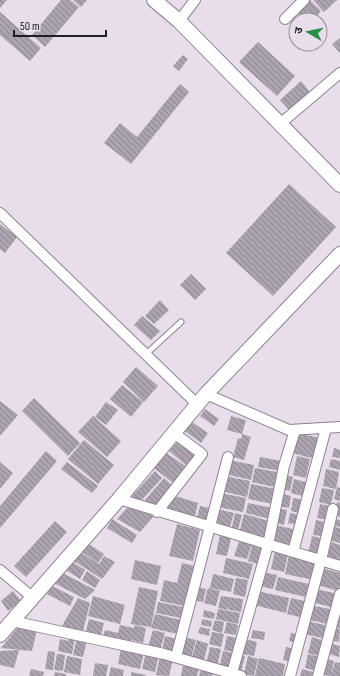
<svg xmlns="http://www.w3.org/2000/svg" width="340" height="676" viewBox="0 0 340 676" font-family="'Sofia Sans Condensed','Noto Sans Devanagari',sans-serif">
  <defs>
    <pattern id="building-back-hatch" width="6" height="6" patternUnits="userSpaceOnUse"><rect width="6" height="6" fill="#ada3af"/><path d="M-1 5l2 2M0 0l6 6M5-1l2 2" fill="none" stroke="#8c848e"/></pattern>
  </defs>
  <rect width="100%" height="100%" fill="#e8ddea"/>
  <!-- building -->
  <path fill="url(#building-back-hatch)" d="M0,0h7l-7,8z
    M61,0h9l9,7 -34,40 -13,-12z
    M73,0h14l-6,7z
    M310,0l11,11 -8,9h-7l-8,-7z
    M313,0h24l-13,12z
    M0,12l41,36 -11,13 -30,-26z
    M340,38v15l-8,-9z
    M258,42l37,34 -18,20 -38,-34z
    M183,55l5,4 -9,12 -6,-5z
    M301,81l9,11 -20,19 -10,-11z
    M180,84l9,8 -58,72 -27,-21 16,-20 17,14z
    M289,184l47,43 -63,69 -47,-43z
    M0,224l17,13 -12,16 -5,-4z
    M191,274l15,15 -11,11 -15,-15z
    M160,300l9,10 -15,14 -9,-8z
    M142,316l18,15 -9,9 -17,-15z
    M136,367l22,19 -14,16 -21,-20z
    M122,385l21,17 -12,15 -21,-18z
    M34,398l46,45 -12,13 -46,-45z
    M0,401l18,14 -18,21z
    M106,402l12,8 -12,15 -11,-8z
    M205,409l14,10 -5,7 -14,-10z
    M93,416l28,25 -14,16 -29,-25z
    M231,416l15,4 -4,14 -15,-4z
    M189,420l19,13 -7,10 -19,-14z
    M296,433l25,5 -6,21 -23,-6z
    M242,434l9,3 -7,23 -11,-3 5,-19 3,1z
    M84,440l30,25 -16,19 -30,-25z
    M179,440l18,15 -9,12 -19,-16z
    M334,448l6,2v8l-8,-1z
    M46,451l11,10 -57,67v-22z
    M165,452l20,14 -12,17 -19,-15z
    M297,456l13,3 -4,19 -13,-3z
    M260,457l22,4 -1,10 -23,-4z
    M331,459l9,2v9l-11,-3z
    M229,460l25,5 -3,15 -26,-6z
    M0,462l13,11 -13,16z
    M67,462l31,24 -6,7 -31,-24z
    M255,468l22,4 -3,15 -22,-5z
    M326,469l13,3 -3,17 -13,-3z
    M155,471l7,7 -23,25 -7,-7z
    M286,475l7,2 -3,14 -8,-2z
    M224,476l26,5 -3,16 -26,-6z
    M164,478l10,9 -19,22 -10,-9z
    M294,479l15,4 -3,14 -15,-4z
    M251,484l25,5 -3,15 -25,-5z
    M337,487l3,1v13l-6,-2z
    M322,488l12,2 -3,15 -12,-3z
    M220,493l26,5 -3,14 -26,-5z
    M280,493l11,3 -2,12 -12,-2z
    M172,495l26,8 -4,17 -34,-10z
    M293,498l12,2 -2,14 -12,-3z
    M337,502l3,1v14l-6,-2z
    M248,503l24,5 -2,11 -24,-6z
    M320,504l10,2 -3,14 -10,-2z
    M200,506l13,3 -3,15 -14,-3z
    M128,507l26,9 -14,16 -23,-13z
    M276,508l11,2 -3,15 -11,-3z
    M217,509l17,4 -5,17 -16,-4z
    M235,513l7,2 -5,18 -6,-2z
    M290,513l10,2 -2,10 -10,-2z
    M244,514l25,7 -5,19 -25,-6z
    M112,519l25,16 -5,8 -25,-15z
    M334,519l6,1v7l-8,-2z
    M316,520l9,2 -3,14 -9,-1z
    M55,521l12,11 -41,45 -12,-11z
    M177,524l23,6 -7,31 -24,-5z
    M275,525l22,5 -4,19 -22,-5z
    M330,526l10,2v15l-13,-3z
    M220,535l11,3 -4,18 -11,-2z
    M312,536l12,3 -4,17 -12,-2z
    M240,539l12,4 -5,16 -13,-3z
    M327,541l13,4v18l-18,-5z
    M87,543l17,11 -6,9 -16,-11z
    M252,545l13,3 -4,17 -13,-4z
    M275,551l13,3 -4,18 -13,-3z
    M80,552l19,12 5,-8 11,6 -13,17 -28,-18z
    M289,555l29,6 -4,19 -29,-6z
    M226,558l27,6 -4,15 -26,-6z
    M135,560l26,6 -4,19 -26,-6z
    M71,561l14,9 -5,9 -14,-9z
    M182,563l13,3 -11,40 -24,-5 4,-21 13,3z
    M322,568l18,5v13l-2,5 -20,-6z
    M59,571l36,19 -10,9 -33,-17z
    M87,571l13,9 -5,8 -13,-8z
    M262,572l15,3 -4,14 -14,-3z
    M213,574l21,5 -3,13 -21,-4z
    M278,577l31,7 -3,13 -31,-7z
    M236,578l12,2 -3,17 -12,-3z
    M52,586l22,11 -4,9 -23,-12z
    M139,587l19,4 -7,36 -20,-3z
    M196,587l10,2 -3,13 -11,-2z
    M208,588l12,3 -4,15 -12,-3z
    M315,589l24,5 -4,14 -24,-6z
    M13,591l8,10 -13,10 -7,-10z
    M257,591l32,7 -3,15 -32,-8z
    M93,596l32,9 -5,19 -32,-8z
    M221,596l22,3 -2,13 -12,-2v-5l-1,5 -10,-2z
    M78,598l12,5 -7,28 -21,-5z
    M291,598l18,4 -5,16 -17,-4z
    M158,602l25,5 -2,11 -25,-5z
    M310,605l24,5 -3,15 -25,-6z
    M218,609l22,4 -2,11 -22,-5z
    M204,610l11,3 -1,6 -11,-2z
    M340,612v16l-7,-2z
    M155,614l26,6 -3,14 -27,-6z
    M89,619l15,4 -3,12 -15,-4z
    M202,619l10,2 -1,6 -10,-2z
    M215,620l9,2 -2,11 -10,-3z
    M307,621l22,5 -2,13 -23,-5z
    M227,622l11,3 -2,10 -12,-2z
    M120,625l14,3 1,-3 11,3 -3,15 -12,-3 -1,4 -27,-7 2,-7 13,3z
    M19,626l18,4 -5,21 -31,-3z
    M200,627l10,2 -1,7 -11,-3z
    M333,627l7,2 -1,13 -9,-2z
    M153,630l12,3 -5,17 -12,-3z
    M253,630l12,2 -1,8 -13,-2z
    M212,632l12,2 -3,13 -12,-3z
    M291,633l8,2 -2,8 -8,-2z
    M69,636l6,1 -3,17 -14,-3 2,-12 8,2z
    M165,636l12,3 -3,14 -12,-3z
    M227,636l10,2 -3,14 -10,-2z
    M77,637l10,3 -4,17 -10,-2z
    M183,637l13,3 -5,18 -13,-3z
    M312,637l10,3 -3,16 -11,-3z
    M245,639l12,3 -3,14 -12,-2z
    M197,640l11,4 -4,16 -12,-3z
    M329,643l11,3 -1,11 -13,-4z
    M210,647l11,2 -4,18 -11,-3z
    M286,647l9,2 -3,13 -9,-2z
    M121,648l23,4 -4,17 -22,-5z
    M19,650l-5,18 -14,-3v-14z
    M48,651l7,1 -2,18 -8,-1z
    M223,651l10,2 -4,18 -10,-2z
    M146,652l13,2 -4,18 -13,-3z
    M57,654l8,1 -2,16 -9,-1z
    M308,654l12,3 -4,14 -11,-3z
    M238,655l7,1 -4,16 -6,-2z
    M67,656l15,3 -2,16 -16,-3z
    M160,656l13,3 -4,17 -13,-1z
    M248,656l10,3 -4,17 -10,-2z
    M259,658l26,6 -2,12h-28z
    M323,658l11,3 -3,15 -11,-2z
    M335,662l5,1v13h-9z
    M95,663l13,2 -2,11h-13z
    M183,665l16,2 -2,9h-16z
    M111,667l13,3 -1,6h-14z
    M31,669l13,3 -1,4h-14z
    M201,669l12,3 -1,4h-13z
    M302,669l11,3 -1,4h-12z
    M55,672l11,2v2h-12z
    M131,672l15,3v1h-15z"/>
  <g fill="none" stroke-linecap="round" stroke-linejoin="round">
    <defs>
      <path id="lane" d="M146,354l35,-32"/>
      <path id="street" d="M285,19l19,-19
        M179,21l16,-21
        M280,124l60,-51
        M0,213l198,192
        M206,394l83,36 51,-3
        M119,499l221,67
        M157,512l45,-58 -28,-21
        M293,552l33,-124
        M0,570l32,27
        M12,621l152,33 77,22
        M176,657l52,-200
        M232,673l36,-128 16,-79 11,-36
        M290,676l31,-116 12,-51
        M318,676l22,-82"/>
      <path id="secondary" d="M154,0l25,21 161,164
        M0,635l119,-136 87,-105 134,-140"/>
    </defs>
    <!-- lane casing -->
    <use href="#lane" stroke="#8d838f" stroke-width="7"/>
    <!-- street casing -->
    <use href="#street" stroke="#8d838f" stroke-width="12"/>
    <!-- secondary casing -->
    <use href="#secondary" stroke="#8d838f" stroke-width="16"/>
    <!-- lane -->
    <use href="#lane" stroke="#fff" stroke-width="5"/>
    <!-- street -->
    <use href="#street" stroke="#fff" stroke-width="10"/>
    <!-- secondary -->
    <use href="#secondary" stroke="#fff" stroke-width="14"/>
  </g>
  <!-- north arrow -->
  <g transform="translate(308 32) rotate(279)"><circle r="19" fill="#e8ddea" stroke="#98909a"/>
  <path d="M0-3L7 15L0 10L-7 15Z" fill="#279148"/>
  <text y="-6" font-size="11" font-weight="bold" text-anchor="middle" fill="#211d21">उ</text>
  </g>
  <!-- scale -->
  <path d="M14 30v6h92v-6" fill="none" stroke="#211d21" stroke-width="2"/>
  <text x="20" y="30" font-size="12" fill="#211d21" stroke="#e8ddea" stroke-width="3" paint-order="stroke">50 m</text>
</svg>
